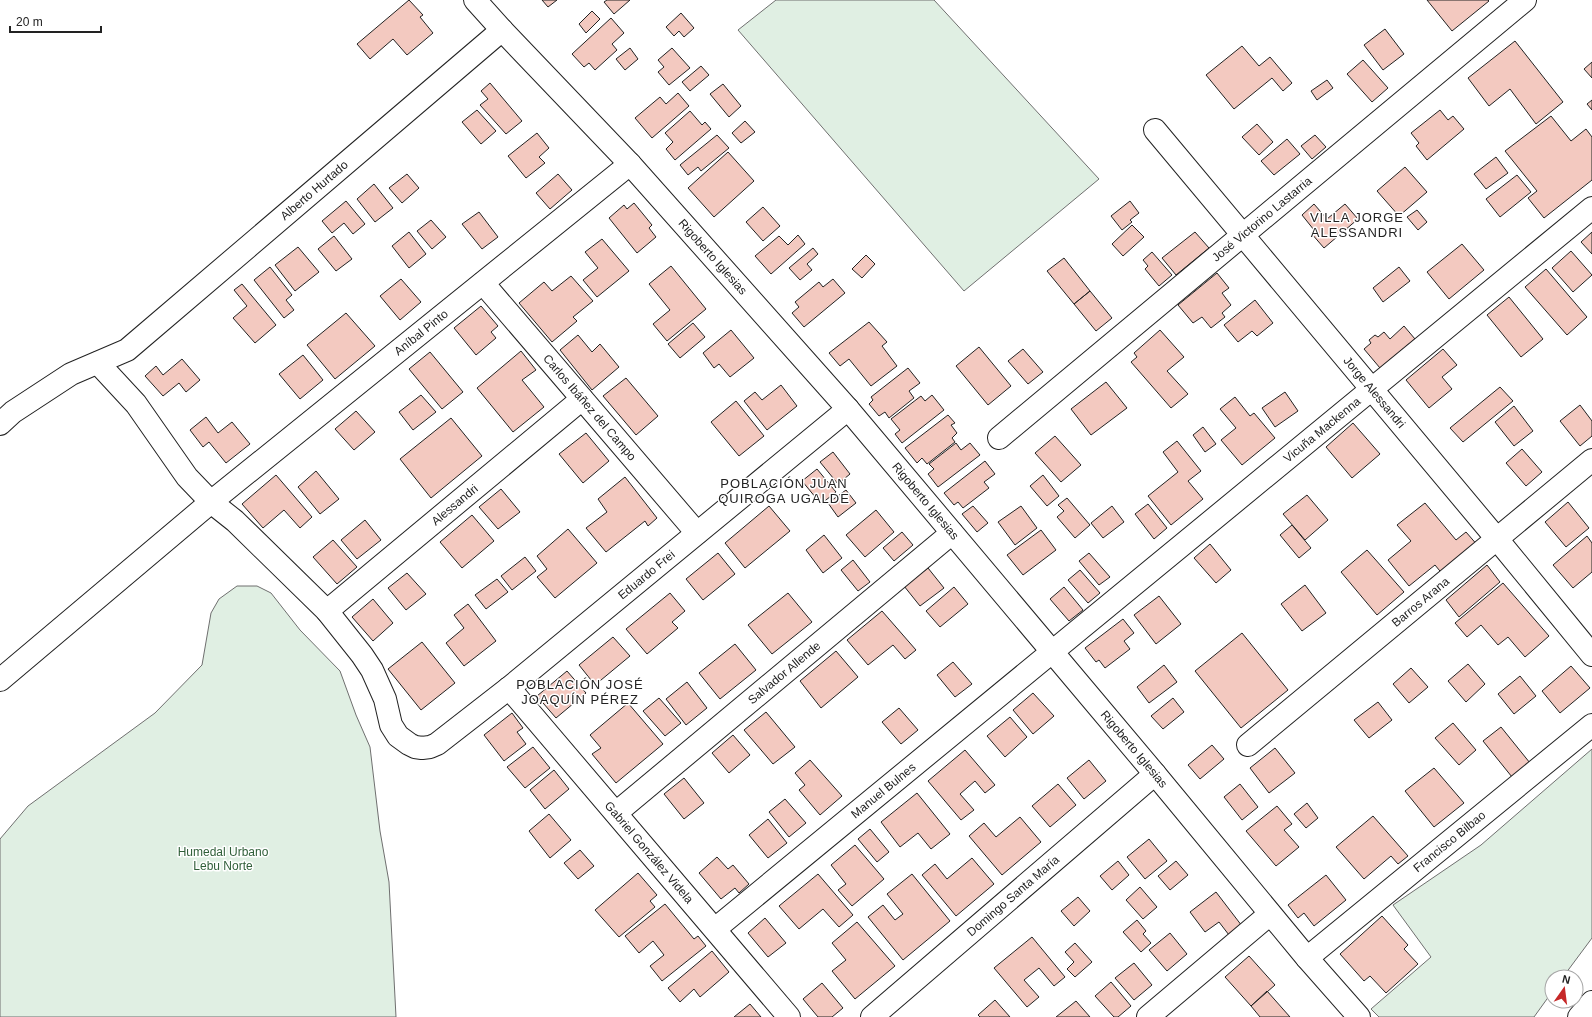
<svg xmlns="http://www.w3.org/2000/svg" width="1592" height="1017" viewBox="0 0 1592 1017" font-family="Arial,sans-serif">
  <rect width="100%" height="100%" fill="#fff"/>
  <!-- green -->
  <path fill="#e0efe3" stroke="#6f6f6f" d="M776,0h158l165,179 -135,112 -226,-261z
    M237,586h20l14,7 29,37 40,41 16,44 14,32 10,84 9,51 7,135h-396v-178l28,-33 127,-93 47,-48 9,-52 8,-14z
    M1592,749v189l-29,39h-11v15l-18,25h-155l-8,-8 60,-52 -38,-52 88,-60z"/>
  <!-- building -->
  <path fill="#f3c9c0" stroke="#222" d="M409,0l14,15 -3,2 13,16 -26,22 -14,-16 -23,20 -13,-15z
    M542,0h15l-9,7z
    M607,0h23l-16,14 -10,-12z
    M1427,0h61l1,1 -37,30z
    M592,11l8,8 -14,14 -7,-9z
    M681,13l13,15 -10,9 -5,-6 -5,5 -8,-9z
    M611,18l13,15 -12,11 5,6 -22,20 -6,-7 -5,4 -12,-13z
    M1385,29l19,25 -21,16 -19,-25z
    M1515,41l48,61 -27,22 -26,-35 -21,17 -21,-28z
    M1242,46l17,20 11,-9 22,26 -9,8 -11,-13 -38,31 -28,-34z
    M630,48l8,11 -13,11 -9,-11z
    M672,48l18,20 -21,17 -11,-13 6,-5 -6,-7z
    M1363,60l25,28 -16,14 -25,-28z
    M1592,62v16l-8,-9z
    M701,66l8,9 -19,16 -8,-9z
    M1327,80l6,8 -16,12 -6,-9z
    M490,83l32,38 -16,13 -26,-29 8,-6 -7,-8z
    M723,84l18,22 -12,11 -19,-23z
    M678,93l11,13 -37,32 -17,-20 25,-21 6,7z
    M1592,100v10l-5,-6z
    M477,110l19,21 -15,13 -19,-22z
    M1440,110l8,10 5,-4 11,13 -37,31 -11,-14 3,-3 -8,-10z
    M690,111l12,14 3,-3 6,7 -36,31 -9,-11 7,-7 -8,-9z
    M1551,116l20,25 15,-12 6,8v43l-48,38 -16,-20 9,-7 -32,-40z
    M745,121l10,11 -14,11 -9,-10z
    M1257,124l16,18 -14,13 -17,-18z
    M537,133l12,15 -10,9 6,6 -19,15 -18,-22z
    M717,135l12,13 -28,23 -3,-4 -10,8 -8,-10z
    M1315,135l11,12 -14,12 -11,-13z
    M1287,139l13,15 -26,21 -13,-14z
    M728,152l26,29 -40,36 -26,-29z
    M1496,157l12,16 -22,16 -12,-15z
    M1405,167l22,25 -28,24 -22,-25z
    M407,174l12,14 -17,15 -13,-15z
    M558,174l14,16 -22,19 -14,-16z
    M1517,175l14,17 -31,25 -14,-18z
    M374,184l19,24 -18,14 -18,-23z
    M346,201l19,23 -12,10 -9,-11 -12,10 -10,-12z
    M1130,201l9,12 -9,7 2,2 -10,8 -11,-14z
    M634,203l18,22 -3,3 7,9 -19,16 -28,-35 15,-13 3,4z
    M1314,204l13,15 18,-15 13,15 -34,29 -13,-15 3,-3 -12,-15z
    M763,207l17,19 -17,15 -17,-19z
    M1417,210l10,12 -9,8 -11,-13z
    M479,212l19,25 -16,12 -20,-25z
    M431,220l15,17 -14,12 -15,-18z
    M1132,225l12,12 -21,19 -11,-12z
    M409,232l17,22 -17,14 -17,-22z
    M1195,232l14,16 -33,27 -14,-17z
    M1592,232v22l-11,-12z
    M798,235l7,9 -34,30 -16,-18 24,-20 9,9z
    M334,236l18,23 -16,12 -18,-22z
    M602,239l27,32 -32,26 -14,-17 15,-12 -13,-16z
    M1462,244l22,26 -35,29 -22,-27z
    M298,247l21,25 -24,19 -20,-26z
    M813,248l5,6 -11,10 5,6 -12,10 -11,-12z
    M1571,251l21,24 -19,17 -21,-24z
    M1152,252l20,23 -13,11 -14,-17 3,-3 -5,-6z
    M866,255l9,9 -13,14 -10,-9z
    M1064,258l26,33 -16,13 -27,-33z
    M671,266l35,43 -39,32 -14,-17 17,-14 -21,-26z
    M270,267l22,28 -6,5 8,10 -10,8 -30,-38z
    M1399,267l11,14 -27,21 -10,-14z
    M1546,269l41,48 -20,18 -42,-48z
    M1217,273l12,15 -7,5 9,12 -9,8 3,4 -14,11 -9,-11 -9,6 -15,-18z
    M571,276l22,25 -20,16 4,4 -25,21 -33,-39 25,-21 8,9z
    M401,279l20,23 -21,18 -20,-24z
    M833,279l12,14 -41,34 -12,-14 7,-6 -4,-5 24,-20 4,5z
    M242,284l34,41 -21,18 -22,-25 14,-12 -13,-16z
    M1090,291l22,27 -16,13 -22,-27z
    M1509,297l34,42 -22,18 -34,-42z
    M1255,300l18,23 -16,13 -5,-5 -14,11 -14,-17z
    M481,306l17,20 -7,6 5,6 -20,17 -22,-27z
    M346,313l29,33 -40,33 -28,-34z
    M869,322l18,20 -5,4 15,20 -26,20 -22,-27 -9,7 -11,-13z
    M693,323l12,14 -25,21 -12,-14z
    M1404,326l11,13 -35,29 -16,-19 7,-6 -2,-3 6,-5 3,2 6,-5 6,7z
    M731,330l23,28 -24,19 -11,-13 -5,4 -11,-15z
    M1160,330l24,27 -17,14 21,23 -17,14 -40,-46 6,-5 -3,-4z
    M578,335l14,17 8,-8 19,23 -27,23 -32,-40z
    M979,347l32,39 -23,19 -32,-39z
    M1023,349l20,23 -15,12 -20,-23z
    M1443,349l14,16 -15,12 10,12 -23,19 -23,-28z
    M521,351l15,19 -14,10 22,27 -31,25 -36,-44z
    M430,352l33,40 -21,17 -33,-40z
    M303,355l20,25 -23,19 -21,-25z
    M182,359l18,21 -14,12 -7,-9 -16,13 -18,-20 11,-10 7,9z
    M908,368l12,15 -11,8 5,7 -25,20 -4,-6 -6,4 -10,-12 4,-4 -2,-3z
    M626,378l32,38 -22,19 -33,-39z
    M1106,382l21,26 -36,27 -20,-26z
    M781,385l16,21 -30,24 -23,-29 11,-9 7,8z
    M1500,387l13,14 -50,41 -13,-14z
    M1285,392l13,19 -23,16 -13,-19z
    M421,395l15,17 -23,18 -14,-18z
    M932,395l12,15 -42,33 -7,-9 5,-4 -9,-11 30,-23 4,5z
    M1235,397l15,19 4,-3 21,25 -33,27 -21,-25 15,-12 -16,-19z
    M736,401l28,35 -25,20 -28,-34z
    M1580,405l12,16v15l-12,10 -20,-25z
    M1514,406l19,25 -19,15 -19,-24z
    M356,411l19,21 -21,18 -19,-21z
    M948,415l7,8 -4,2 6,8 -5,5 3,4 -28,22 -5,-6 -5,5 -12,-15z
    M206,417l12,16 14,-11 18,22 -24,19 -17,-21 -6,5 -13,-17z
    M451,418l31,38 -51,42 -31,-39z
    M1353,423l27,31 -28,24 -26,-31z
    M1203,427l13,17 -11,8 -12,-17z
    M586,433l23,28 -26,22 -24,-29z
    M1055,436l26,29 -20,17 -26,-29z
    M1177,441l24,30 -13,10 15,18 -32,26 -23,-29 30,-24 -15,-20z
    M956,443l5,7 9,-7 10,12 -42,32 -10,-13 6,-5 -5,-5z
    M1522,449l20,23 -16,14 -20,-23z
    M833,452l17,22 -12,10 -18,-22z
    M985,461l10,13 -11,8 5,6 -26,20 -5,-6 -4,3 -10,-12z
    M817,469l19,23 -15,12 -19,-23z
    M316,471l23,28 -19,15 -22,-27z
    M276,475l36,42 -12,11 -16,-18 -21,18 -21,-24z
    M1043,475l16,21 -12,10 -17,-20z
    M625,477l32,41 -9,8 -3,-5 -39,31 -20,-24 21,-16 -9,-13z
    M501,489l19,23 -22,17 -19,-22z
    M846,490l10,13 -18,14 -10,-14z
    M1307,495l21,25 -23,20 -22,-26z
    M1067,498l23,27 -15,13 -18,-21 7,-6 -6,-6z
    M1568,502l21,26 -23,19 -21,-25z
    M1425,503l31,37 10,-8 13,15 -35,29 -9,-11 -26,21 -21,-26 23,-19 -14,-16z
    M1148,504l19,24 -13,11 -19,-25z
    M769,506l21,25 -45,37 -20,-25z
    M973,506l15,17 -11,9 -15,-18z
    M1021,506l16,22 -22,17 -17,-23z
    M1112,506l12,16 -21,16 -12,-15z
    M876,510l18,22 -29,25 -19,-22z
    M472,515l22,26 -32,27 -22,-26z
    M365,520l16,20 -24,19 -16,-19z
    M1292,525l19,23 -12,10 -19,-23z
    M568,529l29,34 -42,35 -18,-21 10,-8 -10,-13z
    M1041,530l15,20 -33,25 -16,-20z
    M902,532l11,13 -19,16 -11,-13z
    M824,535l18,23 -19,15 -17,-23z
    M1587,536l5,7v29l-19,16 -20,-23z
    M333,540l24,27 -20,17 -24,-27z
    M1210,544l21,26 -15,13 -22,-25z
    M1367,550l37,42 -27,23 -36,-43z
    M718,553l17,21 -32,26 -17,-21z
    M1089,553l21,24 -11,8 -20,-24z
    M525,557l11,14 -24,19 -11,-14z
    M853,560l17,22 -12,9 -17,-21z
    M1487,565l13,17 -41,35 -13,-17z
    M928,568l16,20 -24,18 -16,-20z
    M1080,570l20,23 -12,10 -20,-23z
    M407,573l19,21 -20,16 -18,-22z
    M497,579l11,13 -22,17 -11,-14z
    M1503,583l46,53 -24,21 -17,-20 -10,8 -17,-20 -14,12 -12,-14z
    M1305,585l21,28 -24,18 -21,-27z
    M954,587l14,17 -28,23 -14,-16z
    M1064,587l19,23 -14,11 -19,-22z
    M670,593l15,18 -13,11 6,6 -31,26 -21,-25z
    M788,593l24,29 -40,32 -24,-29z
    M1159,596l22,28 -25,20 -22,-29z
    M373,599l20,24 -20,18 -21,-24z
    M468,604l28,37 -32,25 -18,-23 18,-15 -10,-13z
    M882,611l34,39 -11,9 -12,-14 -25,20 -21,-25z
    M1123,619l11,14 -10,8 6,8 -25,19 -6,-8 -3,2 -11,-14z
    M1242,633l46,57 -47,38 -46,-57z
    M613,637l17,19 -35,29 -16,-20z
    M422,642l33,41 -34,27 -33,-41z
    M735,644l21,26 -36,29 -21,-26z
    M836,651l22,26 -37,31 -21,-27z
    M953,662l19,22 -17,13 -18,-22z
    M1468,664l17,20 -19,18 -18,-21z
    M1164,665l13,17 -28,21 -12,-16z
    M1571,666l19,22 -30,25 -18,-22z
    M1411,668l17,19 -19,16 -16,-19z
    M567,671l19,22 -30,25 -19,-22z
    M1520,676l16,20 -22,18 -16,-20z
    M687,682l20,26 -21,17 -20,-26z
    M1033,693l21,23 -21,18 -20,-24z
    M659,698l22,25 -16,13 -22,-25z
    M1173,698l11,14 -21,17 -12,-13z
    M1378,702l14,18 -23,18 -15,-18z
    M628,703l35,41 -47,39 -24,-29 9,-6 -11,-13z
    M899,708l19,22 -17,14 -19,-22z
    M766,712l29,35 -22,17 -29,-34z
    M512,713l11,15 -6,4 9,12 -22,17 -20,-26z
    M1010,717l17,20 -22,20 -18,-21z
    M1453,723l23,27 -17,15 -24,-27z
    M1501,727l29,36 -18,14 -29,-36z
    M733,735l17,20 -21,18 -17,-20z
    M1212,745l12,14 -24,20 -12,-14z
    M533,747l17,21 -25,20 -18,-21z
    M1275,748l20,25 -26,20 -19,-25z
    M965,750l30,35 -10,8 -10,-12 -15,13 14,16 -13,10 -33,-39z
    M810,760l32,36 -22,19 -21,-25 6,-5 -10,-12z
    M1089,760l17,21 -22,18 -17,-21z
    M1434,768l30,35 -30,24 -29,-36z
    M554,770l15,19 -24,20 -15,-19z
    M684,778l20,25 -20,16 -20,-25z
    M1058,784l18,21 -26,22 -18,-21z
    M1240,784l18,23 -16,13 -18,-23z
    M917,793l33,41 -19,15 -13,-16 -18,14 -19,-25z
    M785,799l21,24 -17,14 -20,-25z
    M1307,803l11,15 -12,10 -12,-14z
    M1277,806l15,18 -8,6 15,17 -23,19 -30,-35z
    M549,814l22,26 -21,18 -21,-27z
    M1373,816l35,40 -10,8 -7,-8 -27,23 -28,-32z
    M1020,817l21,25 -39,33 -33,-39 15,-13 12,14z
    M768,819l19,24 -19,15 -19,-23z
    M870,829l19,23 -12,10 -19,-23z
    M1149,839l18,22 -22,18 -18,-22z
    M855,845l29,34 -32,27 -14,-16 8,-6 -15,-19z
    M580,850l14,16 -16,13 -14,-16z
    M717,857l11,12 5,-4 16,19 -10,9 -4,-5 -14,11 -22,-26z
    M972,858l22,26 -38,32 -34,-41 13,-11 12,15z
    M1118,861l11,14 -17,15 -12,-14z
    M1176,861l12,14 -18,15 -12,-14z
    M638,873l19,22 -7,6 5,6 -36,30 -24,-27z
    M818,874l35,41 -14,12 -16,-18 -24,20 -20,-23z
    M912,874l38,47 -47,39 -35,-43 15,-12 12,15 8,-6 -16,-20z
    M1326,875l20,25 -32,26 -10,-13 -6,5 -10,-13z
    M1140,887l17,20 -14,12 -17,-19z
    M1216,892l26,34 -13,9 -10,-13 -14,10 -15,-20z
    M1078,897l12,14 -16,15 -13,-15z
    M665,904l29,35 4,-3 8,10 -44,35 -12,-15 14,-11 -11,-14 -14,12 -14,-17z
    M1382,916l26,29 -4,4 14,15 -32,29 -16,-17 -6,5 -24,-27z
    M765,918l21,25 -18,14 -20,-24z
    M1137,920l9,11 -3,3 8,9 -10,9 -18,-20z
    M857,922l38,44 -40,33 -23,-28 14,-11 -14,-17z
    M1170,933l17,21 -20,17 -18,-21z
    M1032,937l33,40 -11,9 -15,-18 -15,12 15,17 -12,10 -33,-39z
    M1075,943l17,19 -17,15 -8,-8 7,-7 -9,-10z
    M712,951l17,21 -29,25 -6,-8 -14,13 -12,-14z
    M1249,956l26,29 -24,21 -26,-29z
    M1134,963l18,22 -18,15 -19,-22z
    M1111,982l20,24 -13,11h-4l-19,-21z
    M822,983l21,25 -11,9h-14l-15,-18z
    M1267,991l23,26h-30l-9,-11z
    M995,1000l15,17h-30l-2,-2z
    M1076,1001l14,16h-34z
    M750,1004l11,13h-27z"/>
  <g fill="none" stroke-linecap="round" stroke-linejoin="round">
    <defs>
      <g id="minor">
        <path id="s1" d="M475,0l27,30 128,134 218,245 307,365 152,184 52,59"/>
        <path id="s2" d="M1155,130l342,409 95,116"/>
        <path id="s3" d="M483,283l214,250"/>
        <path id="s4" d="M98,363l38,41 51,73 24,25 24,19 92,90 35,44 10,15 13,29 6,26 7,11 11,8 6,3 7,1 8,-1 7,-3 72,-56 339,-279"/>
        <path id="s5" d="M0,424l13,-12 58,-38 56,-24 375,-320"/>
        <path id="s6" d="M999,438l526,-438"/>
        <path id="s7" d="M327,611l255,-212"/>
        <path id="s8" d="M0,680l211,-178 419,-338"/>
        <path id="s9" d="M509,688l280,329"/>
        <path id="s10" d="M1248,745l344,-285"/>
        <path id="s11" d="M616,813l336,-280"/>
        <path id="s12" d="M715,929l877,-721"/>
        <path id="s13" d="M1307,958l285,-233"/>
        <path id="s14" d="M872,1017l283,-243"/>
        <path d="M1148,1017l122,-103"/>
      </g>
      <path id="primary" d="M1579,1017l13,-15"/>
    </defs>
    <!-- minor casing -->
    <use href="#minor" stroke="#222" stroke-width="24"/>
    <!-- primary casing -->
    <use href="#primary" stroke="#222" stroke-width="24"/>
    <!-- minor -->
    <use href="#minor" stroke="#fff" stroke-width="22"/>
    <!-- primary -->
    <use href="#primary" stroke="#fff" stroke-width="22"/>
  </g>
  <g text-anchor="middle" stroke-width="3" stroke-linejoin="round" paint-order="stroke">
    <!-- street labels -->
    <g font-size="12" fill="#222" stroke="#fff">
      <text dy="4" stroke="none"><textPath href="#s5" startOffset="394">Alberto Hurtado</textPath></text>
      <text dy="4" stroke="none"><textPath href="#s6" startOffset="342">José Victorino Lastarria</textPath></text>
      <text dy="4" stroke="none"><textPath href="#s1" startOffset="350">Rigoberto Iglesias</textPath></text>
      <text dy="4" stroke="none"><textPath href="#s8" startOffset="546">Aníbal Pinto</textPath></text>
      <text dy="4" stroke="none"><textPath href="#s2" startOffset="342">Jorge Alessandri</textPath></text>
      <text dy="4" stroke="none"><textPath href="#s3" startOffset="164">Carlos Ibáñez del Campo</textPath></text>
      <text dy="4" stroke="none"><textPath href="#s12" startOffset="786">Vicuña Mackenna</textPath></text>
      <text dy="4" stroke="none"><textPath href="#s1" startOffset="674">Rigoberto Iglesias</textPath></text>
      <text dy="4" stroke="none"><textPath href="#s7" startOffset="166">Alessandri</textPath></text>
      <text dy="4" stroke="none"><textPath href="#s4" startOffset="797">Eduardo Frei</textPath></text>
      <text dy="4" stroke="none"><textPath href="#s10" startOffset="224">Barros Arana</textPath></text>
      <text dy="4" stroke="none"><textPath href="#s11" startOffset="219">Salvador Allende</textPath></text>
      <text dy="4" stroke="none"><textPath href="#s1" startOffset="998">Rigoberto Iglesias</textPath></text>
      <text dy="4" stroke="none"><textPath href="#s12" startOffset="218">Manuel Bulnes</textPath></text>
      <text dy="4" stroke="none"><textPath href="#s13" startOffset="184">Francisco Bilbao</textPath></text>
      <text dy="4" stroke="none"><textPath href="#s9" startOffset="216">Gabriel González Videla</textPath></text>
      <text dy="4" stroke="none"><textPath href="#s14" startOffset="186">Domingo Santa María</textPath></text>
    </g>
    <!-- park labels -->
    <g font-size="12" fill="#2f5e38" stroke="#fff">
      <text x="223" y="856">Humedal Urbano<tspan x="223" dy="14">Lebu Norte</tspan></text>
    </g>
    <!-- neighbourhood labels -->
    <g font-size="13" letter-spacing="1" fill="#222" stroke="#fff">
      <text x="1357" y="222">VILLA JORGE<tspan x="1357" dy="15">ALESSANDRI</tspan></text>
      <text x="784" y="488">POBLACIÓN JUAN<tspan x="784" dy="15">QUIROGA UGALDE</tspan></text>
      <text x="580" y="689">POBLACIÓN JOSÉ<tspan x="580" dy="15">JOAQUÍN PÉREZ</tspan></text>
    </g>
  </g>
  <!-- north arrow -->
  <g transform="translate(1564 989) rotate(14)"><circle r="19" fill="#ffffff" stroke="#a7a7a7"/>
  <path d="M0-3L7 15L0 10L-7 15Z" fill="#c62828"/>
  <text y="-6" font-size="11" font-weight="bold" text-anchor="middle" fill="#222222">N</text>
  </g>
  <!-- scale -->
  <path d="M10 26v6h91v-6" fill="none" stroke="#222222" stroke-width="2"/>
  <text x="16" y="26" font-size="12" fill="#222222" stroke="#ffffff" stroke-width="3" paint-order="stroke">20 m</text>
</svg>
